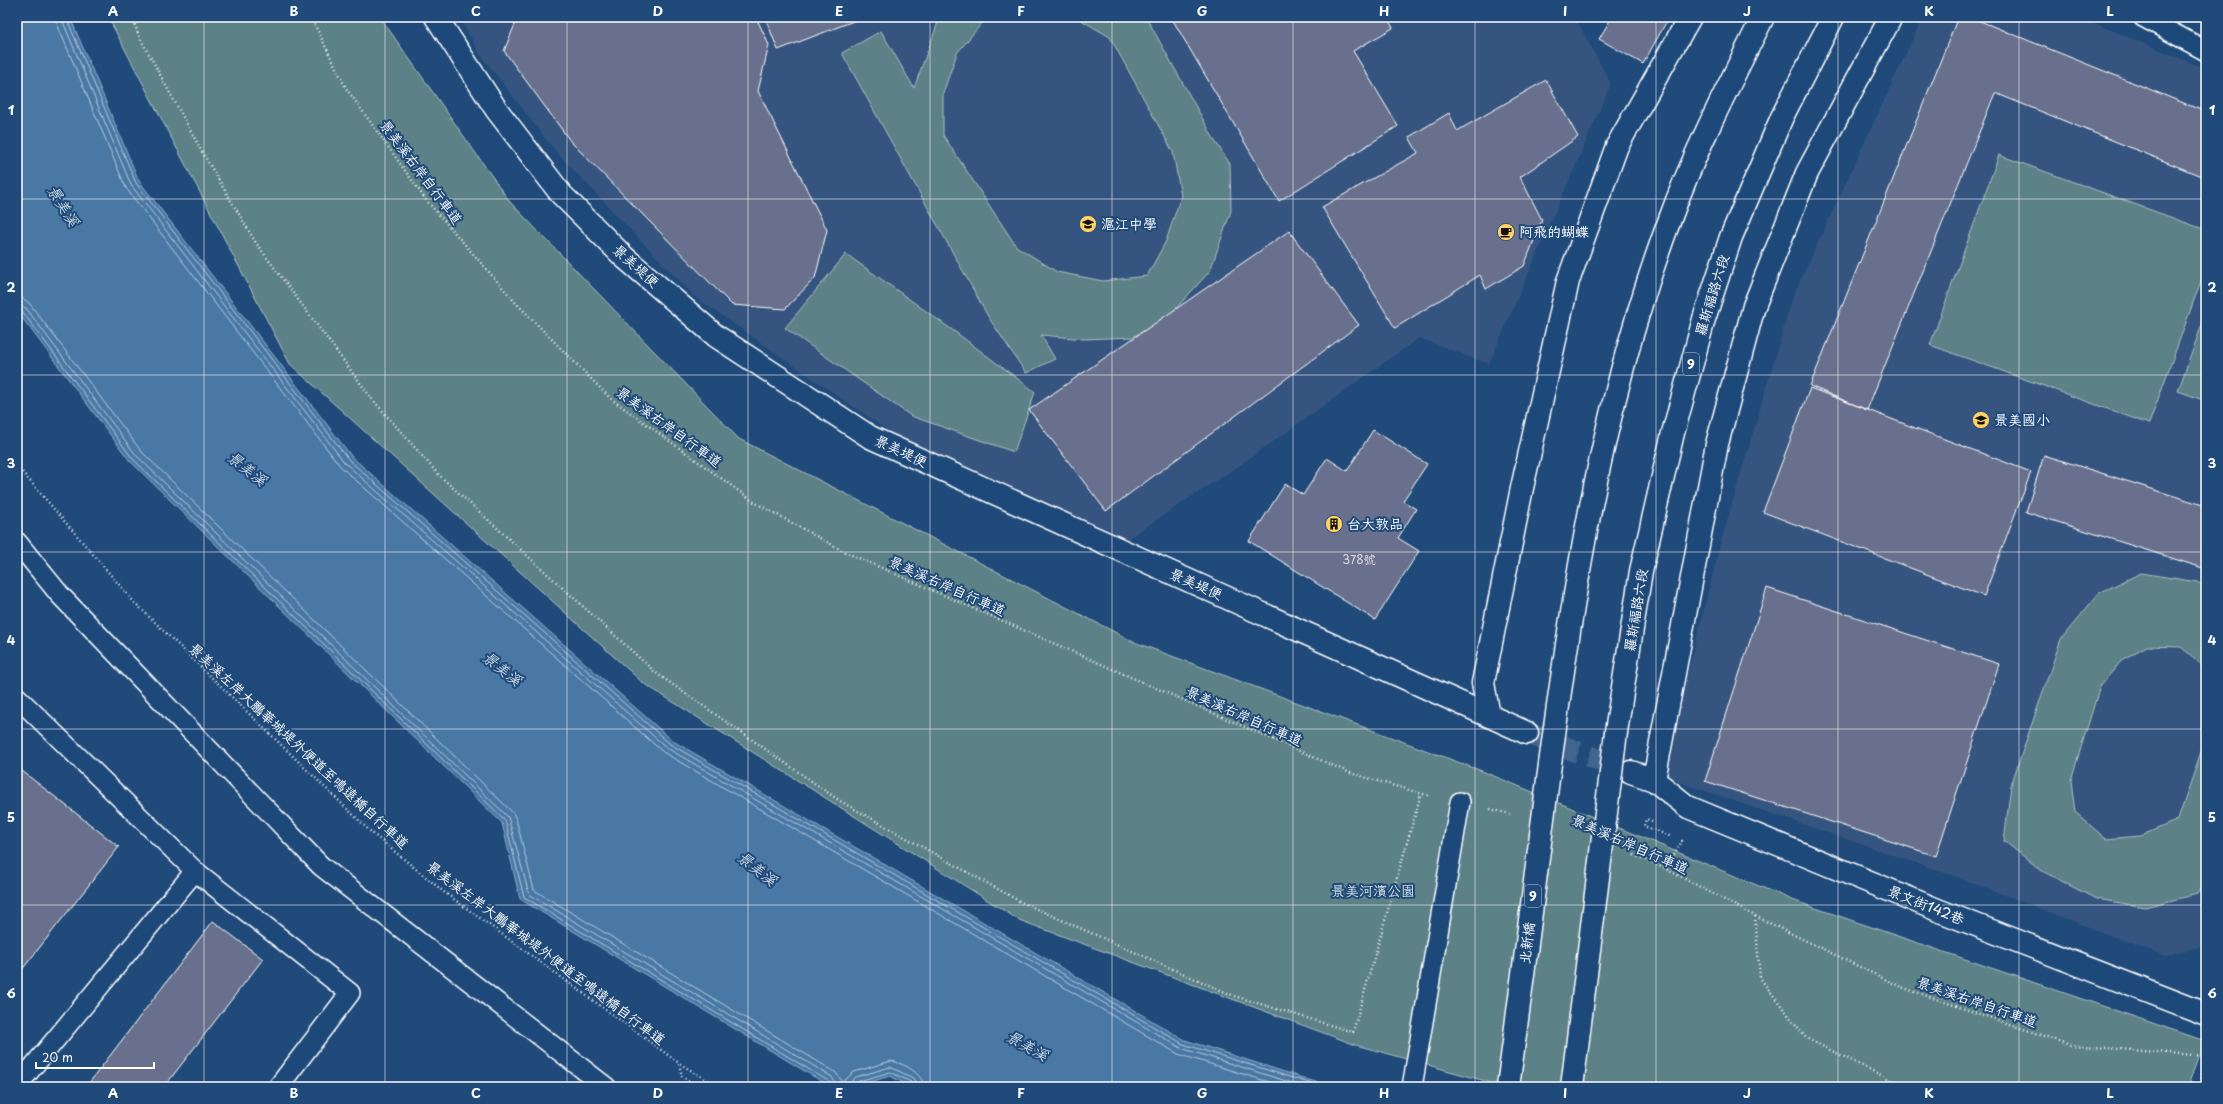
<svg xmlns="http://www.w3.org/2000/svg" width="2223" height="1104" viewBox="0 0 2223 1104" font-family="'Playpen Sans','LXGW WenKai TC',sans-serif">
  <rect width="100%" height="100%" fill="#1f4a7a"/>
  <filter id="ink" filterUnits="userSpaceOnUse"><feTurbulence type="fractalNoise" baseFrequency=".025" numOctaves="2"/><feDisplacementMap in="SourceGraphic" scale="8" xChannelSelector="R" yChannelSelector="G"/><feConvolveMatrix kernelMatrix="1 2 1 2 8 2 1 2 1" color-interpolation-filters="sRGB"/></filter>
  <g filter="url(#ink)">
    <!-- built -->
    <path fill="#355580" d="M459,17h1116l36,67 -122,280 -70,-26 -179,127 -125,82 -209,-104 -211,-146 -139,-145 -76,-98z
      M1923,17h156l127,52v876l-41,11 -214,-81 -289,-99 58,-231 73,-249z"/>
    <!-- green -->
    <path fill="#5b8186" stroke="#adc0c2" d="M108,17h272l130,185 229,237 395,203 348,129 313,130 410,140 -17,46h-681l-151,-42 -337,-125 -376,-237 -353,-319z
      M940,17h47l-30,36 -14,40v42l73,111 41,26 46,9 44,-5 19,-35 15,-45 -8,-44 -63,-115 -34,-20h70l69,124 15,23 1,47 -21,60 -40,44 -37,22 -49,2 -43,-4 14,24 -29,14 -37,-55 -147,-265 39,-22 33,57z
      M1999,155l207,75v37l-57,157 -219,-79z
      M846,254l112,80 77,58 -21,60 -103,-36 -126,-88z
      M2206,313v88l-28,-10z
      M2141,573l56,9 9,5v87l-6,-11 -19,-16 -34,-1 -24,13 -23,27 -29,94 4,32 31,27 34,-3 38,-16 28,-83v144l-9,13 -52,13 -49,-8 -54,-28 -38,-30 7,-56 50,-146 38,-46z"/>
    <!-- water -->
    <path fill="#4878a5" stroke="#91aec9" d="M17,17h53l69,164 213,276 321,284 512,299 146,47h-419l-22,-11 -36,11h-23l-311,-188 -18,-76 -372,-362 -113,-150z"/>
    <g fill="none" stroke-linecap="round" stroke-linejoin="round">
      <!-- shore -->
      <path stroke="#b6c9db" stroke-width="1" d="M55,17l2,7 69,164 215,279 322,285 515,302 107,33
        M61,17l70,168 214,278 322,285 514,300 124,39
        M66,17l70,166 213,277 321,284 513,300 139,43
        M17,298l7,1 6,5 111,147 372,362 3,6 18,71 301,182 8,10 11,-10 37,-11c12,2 32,12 33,26
        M17,304l9,4 110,147 372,362 21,77 303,183 5,10
        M17,309l5,2 111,148 372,361 19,77 306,185 2,5
        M851,1087l1,-6 4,-4 34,-10 23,11 5,9
        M856,1087l3,-6 31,-9 21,10 2,5"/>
    </g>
    <!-- building -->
    <path fill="#69708d" stroke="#fff" d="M518,17h238l13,28 -11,46 69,139 -12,48 -30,31 -53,-4 -161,-163 -67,-91z
      M765,17h99l-86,33z
      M1171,17h216l6,11 -40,23 45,75 -119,75z
      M1612,17h57l-26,47 -44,-25z
      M1958,17h12l236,95v66l-211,-85 -128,317 -57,-24z
      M1546,80l32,57 -58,40 22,43 -18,46 -38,23 -6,-14 -85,53 -73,-121 96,-54 -9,-16 40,-24 8,18z
      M1289,231l70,94 -253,186 -77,-101z
      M1810,388l221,84 -47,124 -221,-84z
      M1373,430l54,34 -24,37 13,8 -18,29 21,13 -44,69 -126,-79 36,-57 18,11 24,-37 20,13z
      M2044,455l162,51v63l-180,-57z
      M1767,588l232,76 -63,192 -231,-75z
      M17,767l102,80 -102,129z
      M213,921l50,38 -99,128h-78z"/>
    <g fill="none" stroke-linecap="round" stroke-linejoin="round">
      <!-- minor-tunnel -->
      <path stroke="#41658e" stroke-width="22" stroke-dasharray="22 11" stroke-linecap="butt" d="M1527,733l102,38"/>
      <defs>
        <path id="service" d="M2143,17l63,34
          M17,542l43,53 261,271 285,221
          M17,697l178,174 155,122 -72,94
          M17,1086l178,-215
          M1412,1087l48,-285"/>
        <path id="minor" d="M436,17l60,92 65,85 63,63 92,79 154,101 657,296
          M1489,716l-6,-33 39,-195 46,-207 49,-135 73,-129
          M1631,772l23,8 34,27 252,104 266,103
          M1654,780l63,-336 37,-138 53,-133 84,-156"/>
        <path id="primary" d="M1616,732l25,-161 32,-138 31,-114 27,-82 51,-120 51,-100"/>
      </defs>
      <!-- service casing -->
      <use href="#service" stroke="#fff" stroke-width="22"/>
      <!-- minor casing -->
      <use href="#minor" stroke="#fff" stroke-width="25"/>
      <!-- primary casing -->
      <use href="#primary" stroke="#fff" stroke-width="25"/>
      <!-- path -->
      <path stroke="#fff" stroke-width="2.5" stroke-dasharray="1 3" stroke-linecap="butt" d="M132,17l7,19 62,114 55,93 116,156 67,76 217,198 184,128 181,101 213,94 119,36 68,-238
        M311,17l35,71 80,112 90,103 94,95 144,104 91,50 505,221 80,23
        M17,466l117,136 238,231 72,59 235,171 39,24
        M1490,809l20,5
        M1652,821l-6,-2 -2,7 28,11
        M1634,855l32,14 89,47 146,71 169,58 136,11
        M1666,869l16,-28h-2
        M1755,916l5,62 46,60 99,49
        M679,1064l3,12 14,11
        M674,1087h2
        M2201,1087l2,-30"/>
      <!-- service -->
      <use href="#service" stroke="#1f4a7a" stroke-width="19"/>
      <!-- minor -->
      <use href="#minor" stroke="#1f4a7a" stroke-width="22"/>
      <!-- primary -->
      <use href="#primary" stroke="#1f4a7a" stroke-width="22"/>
      <defs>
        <path id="primary-bridge" d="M1508,1087c13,-97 26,-195 38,-292 25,-195 55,-392 124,-576 25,-69 60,-136 93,-202
          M1572,1087l44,-355"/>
      </defs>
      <!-- primary-bridge casing -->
      <use href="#primary-bridge" stroke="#fff" stroke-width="25" stroke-linecap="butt"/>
      <!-- primary-bridge -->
      <use href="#primary-bridge" stroke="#1f4a7a" stroke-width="22"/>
    </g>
  </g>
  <!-- grid -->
  <path fill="none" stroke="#fff" stroke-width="1" stroke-opacity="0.55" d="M204,17v1070M385,17v1070M567,17v1070M748,17v1070M930,17v1070M1112,17v1070M1293,17v1070M1475,17v1070M1656,17v1070M1838,17v1070M2019,17v1070M17,199h2189M17,375h2189M17,552h2189M17,729h2189M17,905h2189"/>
  <!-- icons -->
  <defs>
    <symbol id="school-disc" viewBox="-11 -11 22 22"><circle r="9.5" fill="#ffd166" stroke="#1f4a7a"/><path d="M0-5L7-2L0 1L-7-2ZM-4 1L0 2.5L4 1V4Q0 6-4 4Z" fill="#111"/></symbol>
    <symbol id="cafe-disc" viewBox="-11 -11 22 22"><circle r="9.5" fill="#ffd166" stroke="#1f4a7a"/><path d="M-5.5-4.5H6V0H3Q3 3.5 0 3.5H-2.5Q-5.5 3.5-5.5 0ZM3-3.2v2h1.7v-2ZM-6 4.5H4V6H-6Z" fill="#111"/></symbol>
    <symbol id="building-disc" viewBox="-11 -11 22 22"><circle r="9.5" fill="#ffd166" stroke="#1f4a7a"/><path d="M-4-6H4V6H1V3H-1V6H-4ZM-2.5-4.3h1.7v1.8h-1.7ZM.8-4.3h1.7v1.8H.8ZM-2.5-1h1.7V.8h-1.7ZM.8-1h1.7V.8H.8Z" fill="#111"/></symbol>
  </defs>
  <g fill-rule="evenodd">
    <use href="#school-disc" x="1078" y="214" width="20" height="20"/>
    <use href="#cafe-disc" x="1496" y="222" width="20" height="20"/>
    <use href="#school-disc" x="1971" y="410" width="20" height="20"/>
    <use href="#building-disc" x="1324" y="514" width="20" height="20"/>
  </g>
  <g text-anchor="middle" stroke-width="4" stroke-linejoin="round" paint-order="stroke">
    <!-- number labels -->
    <g font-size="12" fill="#dadbe2">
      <text x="1359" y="564">378號</text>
    </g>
    <!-- shield labels -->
    <g fill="#1f4a7a" stroke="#bcc9d7" stroke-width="1">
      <rect x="1683" y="353" width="16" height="22" rx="3"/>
      <rect x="1525" y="885" width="16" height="22" rx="3"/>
    </g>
    <g font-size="13" font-weight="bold" fill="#fff">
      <text x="1691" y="369">9</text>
      <text x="1533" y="901">9</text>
    </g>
    <!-- street labels -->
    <g font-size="14" fill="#fff" stroke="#1f4a7a">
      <text transform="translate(421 172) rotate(53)" y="5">景美溪右岸自行車道</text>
      <text transform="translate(636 266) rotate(42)" y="5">景美堤便</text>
      <text transform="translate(1712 295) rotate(-73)" y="5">羅斯福路六段</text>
      <text transform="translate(669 427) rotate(36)" y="5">景美溪右岸自行車道</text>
      <text transform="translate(901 451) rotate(25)" y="5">景美堤便</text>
      <text transform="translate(1196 584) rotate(24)" y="5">景美堤便</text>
      <text transform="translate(947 586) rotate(24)" y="5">景美溪右岸自行車道</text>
      <text transform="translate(1636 610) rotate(-81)" y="5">羅斯福路六段</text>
      <text transform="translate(1244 716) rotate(24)" y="5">景美溪右岸自行車道</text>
      <text transform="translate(299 746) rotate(43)" y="5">景美溪左岸大鵬華城堤外便道至鳴遠橋自行車道</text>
      <text transform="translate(1630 844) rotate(24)" y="5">景美溪右岸自行車道</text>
      <text transform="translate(1926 905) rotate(22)" y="5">景文街142巷</text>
      <text transform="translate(1527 943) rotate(-83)" y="5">北新橋</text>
      <text transform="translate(546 953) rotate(37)" y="5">景美溪左岸大鵬華城堤外便道至鳴遠橋自行車道</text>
      <text transform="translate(1977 1002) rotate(19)" y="5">景美溪右岸自行車道</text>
    </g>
    <!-- poi labels -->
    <g font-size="14" fill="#fff" stroke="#1f4a7a" text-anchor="start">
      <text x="1101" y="229">滬江中學</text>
      <text x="1519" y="237">阿飛的蝴蝶</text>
      <text x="1994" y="425">景美國小</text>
      <text x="1347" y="529">台大敦品</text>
    </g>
    <!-- park labels -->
    <g font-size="14" fill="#d6e0e1" stroke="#1f4a7a">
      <text x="1373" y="896">景美河濱公園</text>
    </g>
    <!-- water labels -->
    <g font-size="15" font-style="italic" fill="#d1dde8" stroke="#1f4a7a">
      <text transform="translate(63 206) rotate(58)" y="5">景美溪</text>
      <text transform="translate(247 469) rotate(38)" y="5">景美溪</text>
      <text transform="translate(502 669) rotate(38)" y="5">景美溪</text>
      <text transform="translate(757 869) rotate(38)" y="5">景美溪</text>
      <text transform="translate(1027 1046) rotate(29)" y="5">景美溪</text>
    </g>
  </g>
  <!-- margin -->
  <rect width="2223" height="1104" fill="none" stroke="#1f4a7a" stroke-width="44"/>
  <!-- scale -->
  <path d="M36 1062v6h118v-6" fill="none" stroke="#ffffff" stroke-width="2"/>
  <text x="42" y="1062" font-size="12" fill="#ffffff" stroke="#1f4a7a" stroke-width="3" paint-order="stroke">20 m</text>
  <rect x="22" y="22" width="2179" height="1060" fill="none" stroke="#fff" stroke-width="1.5"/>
  <g font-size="13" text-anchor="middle" font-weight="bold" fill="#fff">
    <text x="113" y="16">A</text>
    <text x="294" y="16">B</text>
    <text x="476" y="16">C</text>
    <text x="658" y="16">D</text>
    <text x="839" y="16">E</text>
    <text x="1021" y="16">F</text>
    <text x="1202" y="16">G</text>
    <text x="1384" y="16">H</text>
    <text x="1565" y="16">I</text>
    <text x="1747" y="16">J</text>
    <text x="1929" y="16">K</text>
    <text x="2110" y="16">L</text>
    <text x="11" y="115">1</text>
    <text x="2212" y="115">1</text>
    <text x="11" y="292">2</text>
    <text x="2212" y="292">2</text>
    <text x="11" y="468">3</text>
    <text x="2212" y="468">3</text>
    <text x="11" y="645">4</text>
    <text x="2212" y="645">4</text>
    <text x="11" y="822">5</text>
    <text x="2212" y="822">5</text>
    <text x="11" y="998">6</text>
    <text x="2212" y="998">6</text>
    <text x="113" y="1098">A</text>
    <text x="294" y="1098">B</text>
    <text x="476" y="1098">C</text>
    <text x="658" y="1098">D</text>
    <text x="839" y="1098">E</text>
    <text x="1021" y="1098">F</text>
    <text x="1202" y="1098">G</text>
    <text x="1384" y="1098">H</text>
    <text x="1565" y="1098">I</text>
    <text x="1747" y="1098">J</text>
    <text x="1929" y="1098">K</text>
    <text x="2110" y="1098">L</text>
  </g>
</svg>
